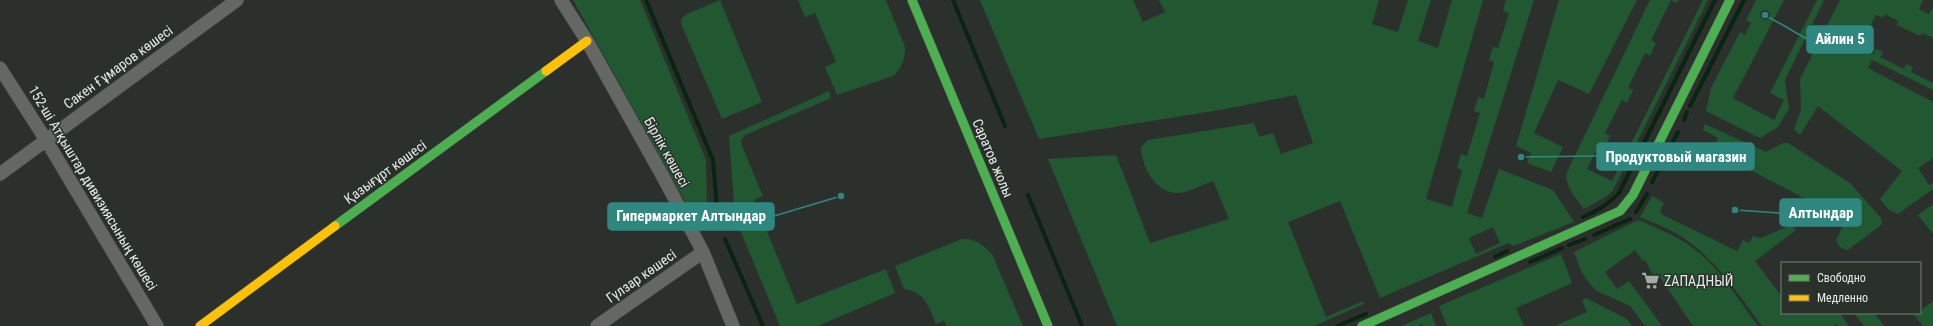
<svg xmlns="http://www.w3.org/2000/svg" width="1933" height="326" viewBox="0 0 1933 326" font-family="'Roboto Condensed',sans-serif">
  <rect width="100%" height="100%" fill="#2b302c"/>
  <!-- green -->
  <path fill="#215832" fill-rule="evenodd" d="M573,0h67l66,160 1,58 3,7 -14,-4z
    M720,0l42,102 -40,17 -40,-93 -1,-7 6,-5z
    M798,0h88l19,47c1,11 -4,22 -12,29l-56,19 -12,-28 11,-5 -21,-49 -10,4z
    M980,0h153l10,22 22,-10 -6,-12h220l-7,24 26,8 10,-32h23l-13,41 20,7 14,-48h31l-57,199 26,8 10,-37 -5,-2 4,-14 6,2 13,-43 -6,-2 4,-14 6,2 10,-37 -5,-2 4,-13 5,1 11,-35 -6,-2 3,-11h28l-67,213 15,5 17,-49 54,21 21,32 -61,24 -5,-3 -128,55 -40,-97 -52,21 38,95 37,-16 1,3 -50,22h-197l-69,-167 68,-4 34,88 79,-24 -16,-38c-11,4 -25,12 -36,12 -22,0 -36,-28 -36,-46l7,-7 106,-17 5,14 14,-4 8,21 32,-11 -17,-48 -70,14 -187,30zM1493,227l7,16 -24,11 -7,-16z
    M1559,0h78l-48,94 -31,-14 -24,53 29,14 -12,25 -24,-9 4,-10 -15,-7z
    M1650,0h28l-1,3 -6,-3 -20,40 5,3 -6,13 -5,-3 -17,35 5,2 -6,13 -5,-3 -17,33 5,3 -6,12 -5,-3 -12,24 25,12 91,-181h5l-95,190 -6,6 -23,13c-8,-11 -20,-23 -17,-37z
    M1756,0h28l-51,98 41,22 10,-20 -14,-7 47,-93h7l-39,80 4,29 -11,18 -18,11 -54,-27 5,-23 29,-56 5,3 6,-12 -5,-3z
    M1840,0h83l-4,9 10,5 4,-7v31l-11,-5 -2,3 -23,-11 1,-4 -13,-7 -2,4 -7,-3 -16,32 13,7 3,-5 7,3 -3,5 24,12 2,-5 7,3 -2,5 22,11v7l-61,-30 -4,8 65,34v56l-15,10 11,17 4,-2v6l-35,25 -9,-4 -9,-11 22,-28 -84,-65 -18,29 -6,-5 7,-20 -1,-31z
    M829,91l2,7 -86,37 -4,5 1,6 21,50 -9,4 43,104 89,-35 9,24 -77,33h-38l-45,-108 -6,-82z
    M1705,124l61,28 17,-9h5l62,40 31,35 1,4 -1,3 -33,25c-7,-1 -9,-3 -12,-10l10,-20 -134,-70 6,-12 -15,-8z
    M1652,196l12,7 -4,9 3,3 74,36 6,-11 6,3 4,-7 8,2 31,-13 4,5 -41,31 27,36v16h58l9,13h-11l-2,-2 -2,2h-72c-24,-32 -46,-67 -80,-89 -13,-9 -28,-14 -42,-20z
    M1933,204v30l-15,-19z
    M1638,220c21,9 42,17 60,32 24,19 41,49 60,74h-65l-36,-53 -4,2 -8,-15 -2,1 -8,-11 -30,22 12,17 12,-8 33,45h-17l-15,-20 -33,-15 -6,-6 -9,-12 -8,-21z
    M962,239c12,-1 22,6 30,15l31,72h-76l-3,-5 -8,3c-8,-19 -10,-31 -32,-35l-9,-23z
    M1561,254l11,29 -56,25 8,18h-77l-8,-20z
    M1586,298l41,21 5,7h-77l32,-14 -5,-12z
    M1933,301v25h-10l-9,-11 6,-2v-2z
    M1431,313l5,13h-13l-1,-2 -4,2h-17z
    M1854,313h20l10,13h-20z"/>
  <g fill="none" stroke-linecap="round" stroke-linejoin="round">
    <!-- stream -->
    <path stroke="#0a2412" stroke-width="4" d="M646,0l67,160 5,61
      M953,0l52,126
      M1690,106l54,-106
      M1684,120l3,-8
      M1652,182l26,-50
      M1028,195l54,131
      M1636,212l11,-18
      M1583,217c14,-6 25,-12 36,-24l96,-193
      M1594,235l36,-16
      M725,239l38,87
      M1569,245l16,-6
      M1495,257l12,-6
      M1530,262l32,-14
      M1337,326l29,-12"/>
    <defs>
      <path id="street" d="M561,0l26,41 75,134 41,77 30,74
        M0,68l46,72 111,186
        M0,174l237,-174
        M597,326l106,-74"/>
      <path id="fast" d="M912,0l136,326
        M335,226l211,-155
        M1362,326l258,-115 13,-16 97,-195"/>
      <path id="slow" d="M546,71l41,-30
        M200,326l135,-100"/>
    </defs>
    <!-- street casing -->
    <use href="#street" stroke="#4a4e4b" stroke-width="14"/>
    <!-- fast casing -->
    <use href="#fast" stroke="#4a4e4b" stroke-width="10"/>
    <!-- slow casing -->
    <use href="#slow" stroke="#4a4e4b" stroke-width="10"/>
    <!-- street -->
    <use href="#street" stroke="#646764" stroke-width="13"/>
    <!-- fast -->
    <use href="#fast" stroke="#4caf50" stroke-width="9"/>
    <!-- slow -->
    <use href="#slow" stroke="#ffc107" stroke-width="9"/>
  </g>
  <!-- icons -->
  <defs>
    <symbol id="supermarket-bare" viewBox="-9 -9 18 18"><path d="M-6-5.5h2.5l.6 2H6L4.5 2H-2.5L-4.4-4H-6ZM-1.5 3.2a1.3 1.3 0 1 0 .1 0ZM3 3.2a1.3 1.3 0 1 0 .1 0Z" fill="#a5aaa6" stroke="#2a312b" stroke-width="2.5" paint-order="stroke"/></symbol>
  </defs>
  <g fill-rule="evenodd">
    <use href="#supermarket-bare" x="1638" y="268" width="25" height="25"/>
  </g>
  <g text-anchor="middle" stroke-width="3" stroke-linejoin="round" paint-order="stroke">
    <!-- street labels -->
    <g font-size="14" fill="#e7ece8" stroke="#2a312b">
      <text transform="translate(118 67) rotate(-36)" y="5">Сакен Ғұмаров көшесі</text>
      <text transform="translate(667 152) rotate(61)" y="5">Бірлік көшесі</text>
      <text transform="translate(993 158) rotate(67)" y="5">Саратов жолы</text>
      <text transform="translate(385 172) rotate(-36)" y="5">Қазығұрт көшесі</text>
      <text transform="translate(93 188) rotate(59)" y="5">152-ші Атқыштар дивизиясының көшесі</text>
      <text transform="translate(641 276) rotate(-35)" y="5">Гүлзар көшесі</text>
    </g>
    <!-- poi labels -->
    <g font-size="14" fill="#e7ece8" stroke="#2a312b" text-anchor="start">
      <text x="1664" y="286">ZАПАДНЫЙ</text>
    </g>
  </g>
  <!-- callouts -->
  <path fill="none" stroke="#2f8880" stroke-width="1.5" d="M1765 15L1807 39M1521 157L1597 156M1735 210L1780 213M841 196L774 216"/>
  <g fill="#2f8880" stroke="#2a312b" stroke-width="1.5">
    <circle cx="1765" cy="15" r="4"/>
    <circle cx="1521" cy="157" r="4"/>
    <circle cx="1735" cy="210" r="4"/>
    <circle cx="841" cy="196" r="4"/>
  </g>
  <g fill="#2f8880" stroke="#2f8880" stroke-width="1.5">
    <rect x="1807" y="26" width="66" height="27" rx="4"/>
    <rect x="1597" y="143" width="157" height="27" rx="4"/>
    <rect x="1780" y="199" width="81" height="27" rx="4"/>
    <rect x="608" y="203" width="166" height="27" rx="4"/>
  </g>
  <g font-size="15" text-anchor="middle" font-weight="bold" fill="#fff">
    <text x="1840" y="44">Айлин 5</text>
    <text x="1676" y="162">Продуктовый магазин</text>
    <text x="1821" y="218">Алтындар</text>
    <text x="691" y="221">Гипермаркет Алтындар</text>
  </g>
  <!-- legend -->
  <rect x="1781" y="262" width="140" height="52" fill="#2a312b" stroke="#767c77"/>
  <rect x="1789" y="275" width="20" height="6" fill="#4caf50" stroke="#767c77"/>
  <text x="1817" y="282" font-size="12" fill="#e7ece8">Свободно</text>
  <rect x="1789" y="295" width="20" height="6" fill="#ffc107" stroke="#767c77"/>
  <text x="1817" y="302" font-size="12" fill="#e7ece8">Медленно</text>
</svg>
